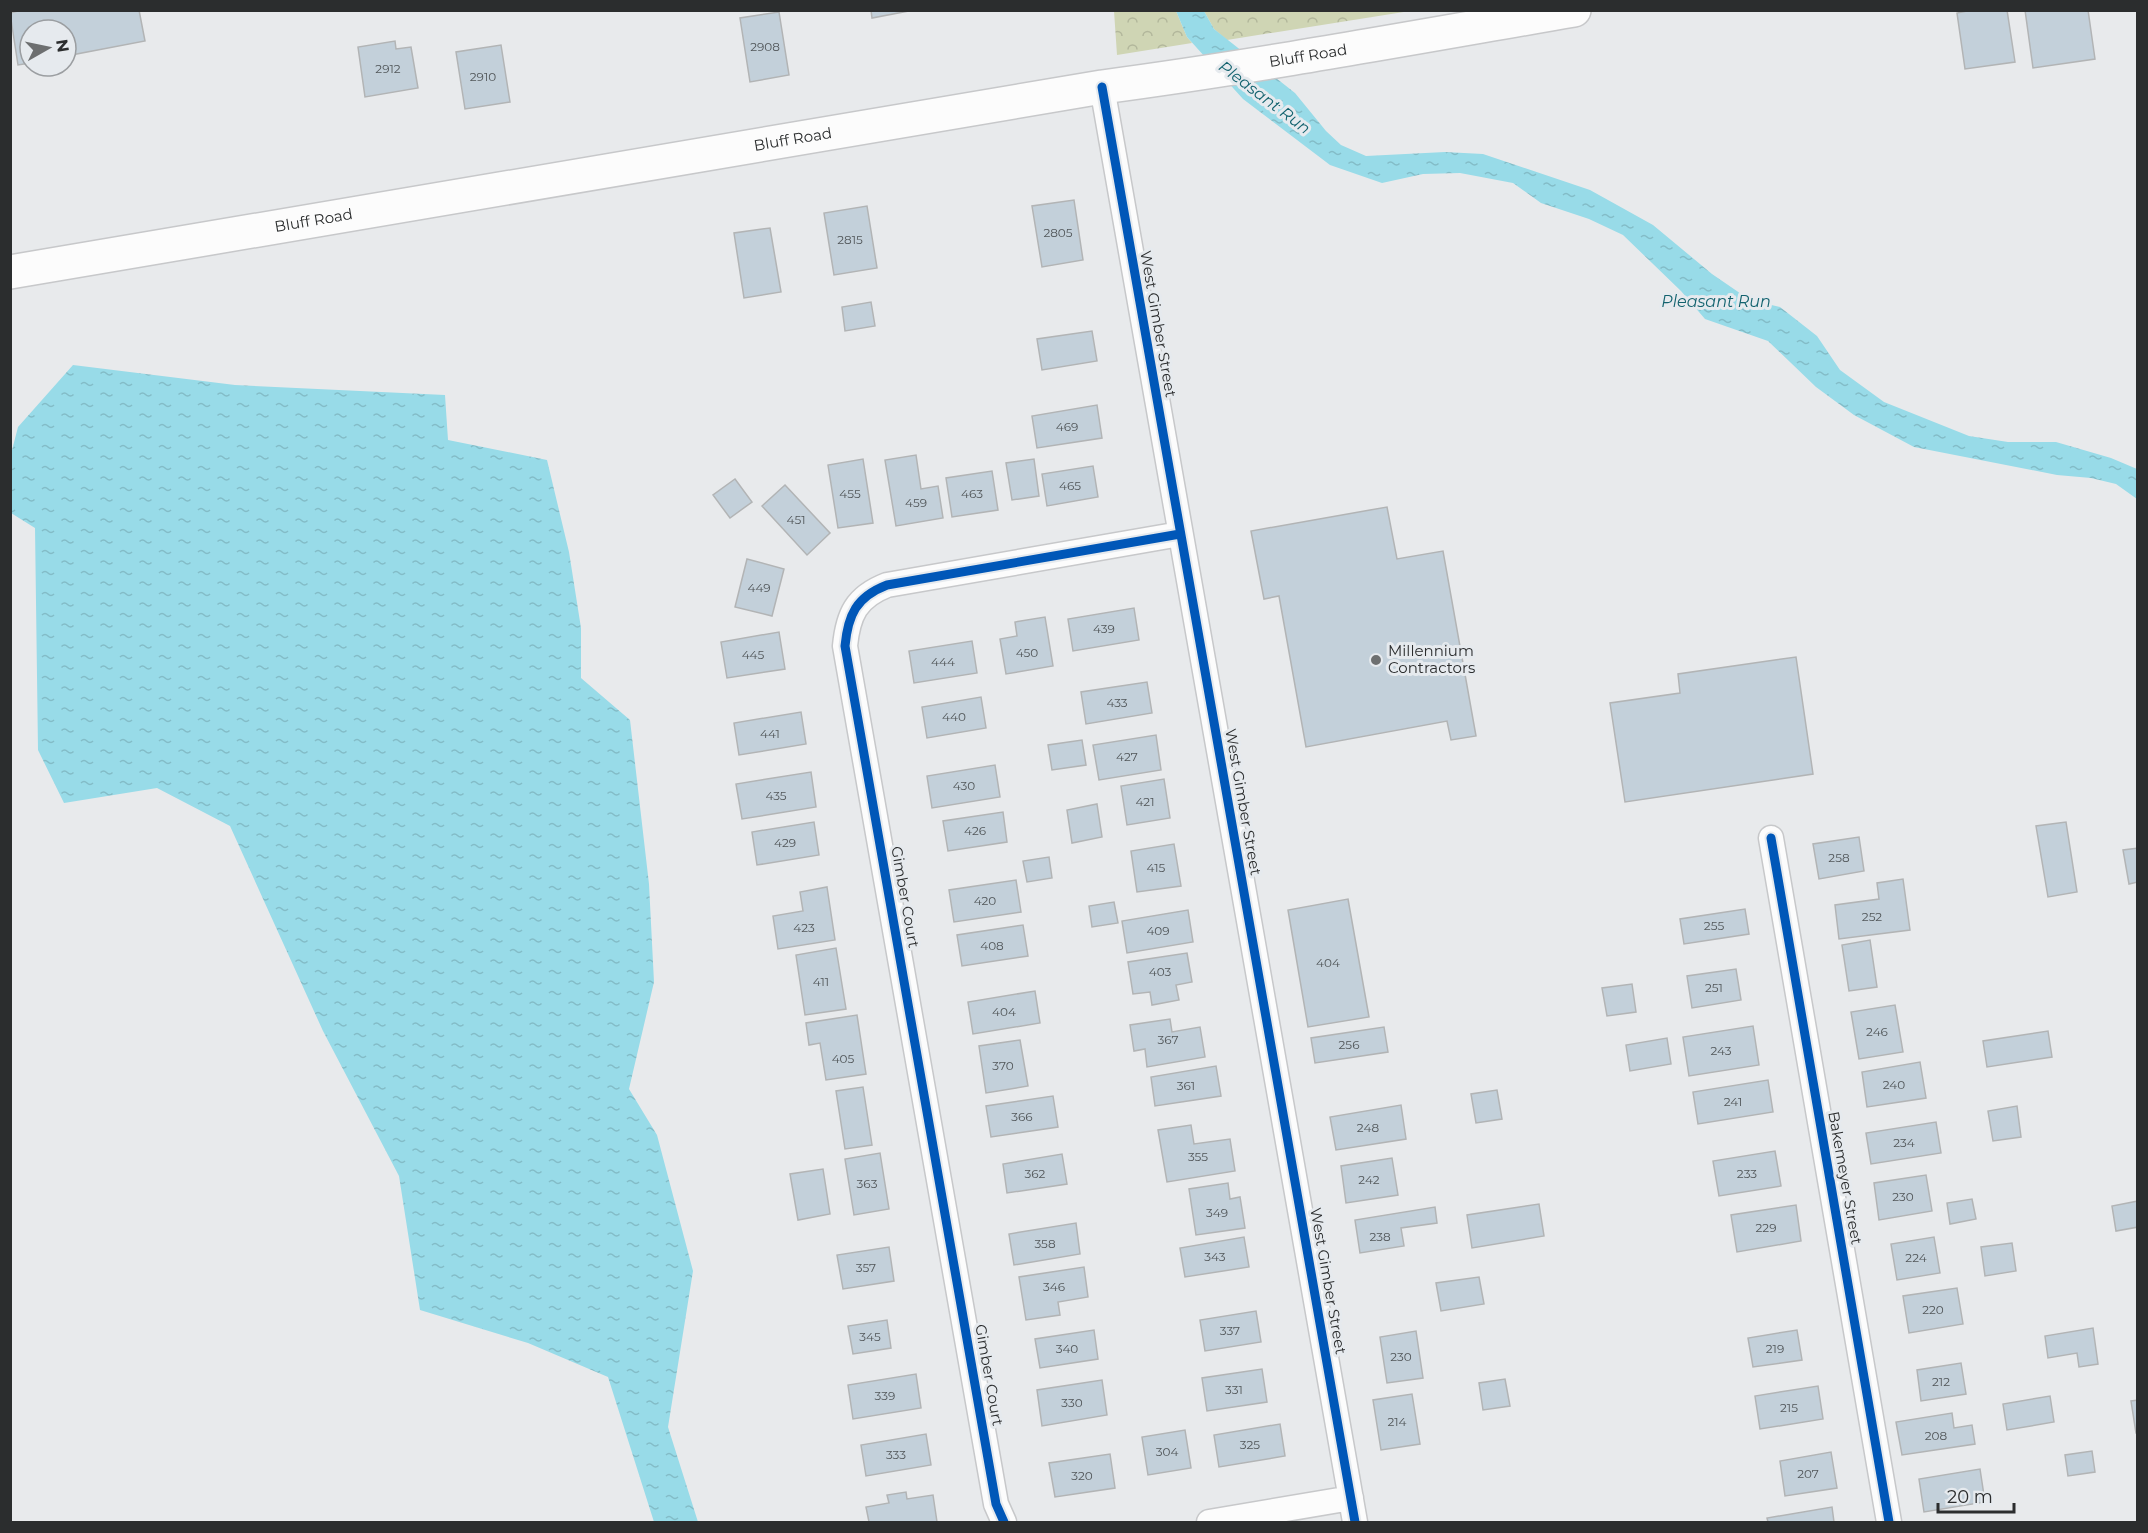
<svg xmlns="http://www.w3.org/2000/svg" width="2148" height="1533" viewBox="0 0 2148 1533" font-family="Montserrat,sans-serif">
  <defs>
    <pattern id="forest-crowns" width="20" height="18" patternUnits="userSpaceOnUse" patternTransform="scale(1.5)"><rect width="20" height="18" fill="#cfd5b4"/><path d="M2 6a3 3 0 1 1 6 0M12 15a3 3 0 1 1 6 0" fill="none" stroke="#b2b79b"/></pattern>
    <pattern id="water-ripples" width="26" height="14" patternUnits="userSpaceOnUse" patternTransform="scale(1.5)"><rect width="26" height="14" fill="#98dbe8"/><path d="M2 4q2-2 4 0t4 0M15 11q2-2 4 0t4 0" fill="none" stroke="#83bcc7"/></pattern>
  </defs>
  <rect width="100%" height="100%" fill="#e8eaec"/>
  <!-- forest -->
  <path fill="url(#forest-crowns)" d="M1114,11h62l11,26 5,6 -75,12z
    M1204,11h206l-183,29 -13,-11z"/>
  <!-- water -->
  <path fill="url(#water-ripples)" d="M1176,11h28l10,18 81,64 31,38 15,14 25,11 79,-4 38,2 107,36 63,35 59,49 38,26 30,7 37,29 23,34 44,32 85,34 39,6h48l55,16 26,11v30l-21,-15 -25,-6 -34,-3 -143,-28 -60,-32 -38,-28 -48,-46 -63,-22 -24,-28 -58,-56 -34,-16 -48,-16 -28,-20 -53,-10 -37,1 -41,9 -52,-18 -87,-66 -56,-62z
    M73,365l162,20 210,10 3,45 99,20 22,92 12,76v50l49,42 19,164 5,98 -25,107 28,46 36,136 -25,156 30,95h-44l-46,-145 -80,-34 -108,-33 -21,-134 -76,-145 -93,-205 -73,-38 -93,15 -26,-53 -3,-222 -24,-15v-59l7,-27z"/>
  <!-- building -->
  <path fill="#c3d0da" stroke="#b2b4b5" stroke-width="1.5" d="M22,10h117l6,31 -79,15v-26h-36v33l-12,2 -8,-52z
    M871,10h43l-42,8z
    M1972,10h35l8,52 -50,7 -8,-56z
    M2025,10h63l7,49 -62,9z
    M779,12l10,63 -39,7 -10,-64z
    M395,41l1,8 15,-2 7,41 -53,9 -7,-50z
    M501,45l9,57 -45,7 -9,-57z
    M1074,200l9,60 -41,7 -10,-61z
    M867,206l10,62 -43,7 -10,-62z
    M770,228l11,64 -37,6 -10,-65z
    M871,302l4,24 -30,5 -3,-24z
    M1092,331l5,30 -55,9 -5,-31z
    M1097,405l5,33 -65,10 -5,-32z
    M916,455l5,34 17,-3 5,32 -47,8 -11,-66z
    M863,459l10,64 -35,5 -10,-63z
    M1034,459l5,37 -27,4 -6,-37z
    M1093,466l5,31 -51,9 -5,-32z
    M992,471l6,39 -46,7 -6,-39z
    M735,479l17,23 -22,16 -17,-23z
    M785,485l45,48 -23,22 -45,-49z
    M1387,507l10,52 46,-8 33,185 -25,4 -4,-19 -141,26 -27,-151 -15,3 -13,-68z
    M747,559l37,10 -12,47 -37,-9z
    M1134,608l5,32 -66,11 -5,-32z
    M1045,617l8,49 -47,8 -6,-35 17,-3 -2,-14z
    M779,632l6,37 -58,9 -6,-36z
    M972,641l5,32 -63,10 -5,-32z
    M1796,657l17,117 -188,28 -15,-99 70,-10 -2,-19z
    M1147,682l5,31 -66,11 -5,-32z
    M981,697l5,31 -59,10 -5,-31z
    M801,712l5,32 -67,11 -5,-32z
    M1156,735l5,35 -62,10 -6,-35z
    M1082,740l4,25 -34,5 -4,-25z
    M995,765l5,32 -68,11 -5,-32z
    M811,772l5,35 -74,12 -6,-35z
    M1164,779l6,39 -43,7 -6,-39z
    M1097,804l5,33 -30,6 -5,-33z
    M1003,812l4,30 -59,9 -5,-30z
    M814,822l5,33 -62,10 -5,-33z
    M2066,822l11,70 -29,5 -12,-71z
    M1859,837l5,34 -45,8 -6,-35z
    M1174,844l7,42 -44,6 -6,-41z
    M2138,848v34l-9,2 -6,-34z
    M1049,857l3,21 -25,4 -4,-21z
    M1903,879l7,51 -71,9 -4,-34 44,-6 -2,-16z
    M1016,880l5,32 -67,10 -5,-32z
    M827,887l8,53 -57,9 -5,-33 30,-5 -3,-19z
    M1348,899l21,118 -61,10 -20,-117z
    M1114,902l4,21 -26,4 -3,-21z
    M1745,909l4,25 -65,10 -4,-25z
    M1188,910l5,32 -66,11 -5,-32z
    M1023,925l5,31 -66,10 -5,-31z
    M1870,940l7,47 -28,4 -7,-46z
    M836,948l10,61 -41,6 -9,-60z
    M1187,953l5,29 -16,3 3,15 -27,5 -2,-13 -17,2 -5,-32z
    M1736,969l5,31 -49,8 -5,-32z
    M1632,984l4,28 -29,4 -5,-28z
    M1035,991l5,32 -67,11 -5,-32z
    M1895,1005l8,47 -44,7 -8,-47z
    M857,1015l9,59 -40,6 -6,-37 -11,2 -3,-22z
    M1170,1019l2,13 28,-5 5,30 -58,10 -2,-18 -11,2 -4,-26z
    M1753,1026l6,39 -70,11 -6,-39z
    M1384,1027l4,25 -73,11 -4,-25z
    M2048,1031l4,26 -65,10 -4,-26z
    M1667,1038l4,26 -41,7 -4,-26z
    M1020,1040l8,46 -42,7 -7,-47z
    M1920,1062l6,36 -59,9 -5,-35z
    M1216,1066l5,30 -66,10 -4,-29z
    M1768,1080l5,32 -75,12 -5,-32z
    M863,1087l9,58 -27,4 -9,-58z
    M1497,1090l5,29 -26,4 -5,-29z
    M1053,1096l5,31 -67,10 -5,-31z
    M1401,1105l5,34 -70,11 -6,-33z
    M2017,1106l4,31 -28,4 -5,-30z
    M1936,1122l5,31 -70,11 -5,-31z
    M1191,1125l3,19 36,-5 5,32 -68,11 -9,-52z
    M1775,1151l6,35 -62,10 -6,-35z
    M880,1153l9,56 -35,6 -9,-56z
    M1062,1154l5,30 -60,9 -4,-29z
    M1392,1158l6,37 -52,8 -5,-37z
    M823,1169l7,45 -32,6 -8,-46z
    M1926,1175l6,36 -53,9 -5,-37z
    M1228,1183l2,16 10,-2 5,31 -49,7 -7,-46z
    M1972,1199l4,20 -26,5 -3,-21z
    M2138,1201v26l-22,4 -4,-25z
    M1539,1204l5,32 -72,12 -5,-33z
    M1796,1205l5,36 -64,11 -6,-37z
    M1435,1207l2,16 -36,5 3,18 -44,7 -5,-33z
    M1076,1223l4,31 -66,11 -5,-31z
    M1244,1237l5,30 -64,10 -5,-29z
    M1934,1237l6,36 -43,7 -6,-36z
    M2012,1243l4,28 -31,5 -4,-29z
    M889,1247l5,34 -51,8 -6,-34z
    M1084,1267l4,30 -30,5 2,13 -34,5 -7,-43z
    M1479,1277l5,27 -43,7 -5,-28z
    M1957,1288l6,36 -54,9 -6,-37z
    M1256,1311l5,31 -56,9 -5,-31z
    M887,1320l4,28 -38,6 -5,-28z
    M2093,1328l5,36 -19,3 -2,-14 -29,5 -3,-22z
    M1094,1330l4,29 -58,9 -5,-29z
    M1797,1330l5,30 -49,7 -5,-29z
    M1416,1331l7,47 -36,5 -7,-46z
    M1961,1363l5,31 -45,7 -4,-31z
    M1262,1369l5,33 -60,9 -5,-33z
    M916,1374l5,34 -68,11 -5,-34z
    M1505,1379l5,27 -27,4 -4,-27z
    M1102,1380l5,35 -65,11 -5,-36z
    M1818,1386l5,33 -63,10 -5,-33z
    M1412,1394l8,50 -39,6 -8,-50z
    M2050,1396l4,26 -47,8 -4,-26z
    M2138,1400v33h-2l-5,-32z
    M1952,1413l2,15 18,-3 3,19 -73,11 -6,-33z
    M1280,1424l5,32 -66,11 -5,-32z
    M1185,1430l6,38 -43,7 -6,-38z
    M926,1434l5,31 -65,11 -5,-31z
    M2092,1451l3,21 -27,4 -3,-21z
    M1831,1452l6,36 -52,8 -5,-35z
    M1110,1454l5,34 -60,9 -6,-34z
    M1980,1469l5,33 -61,10 -5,-33z
    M906,1492l1,7 26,-4 4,27h-68l-3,-15 23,-4 -2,-8z
    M1832,1507l2,15h-66l-1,-4z"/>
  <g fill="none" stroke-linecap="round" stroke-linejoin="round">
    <defs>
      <path id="street" d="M1102,87l253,1435
        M1771,838l118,684
        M1004,1522l-8,-18 -151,-858c3,-31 11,-49 42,-61l293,-51
        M1209,1522l142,-24"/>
      <g id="secondary">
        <path id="s1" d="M10,272l1092,-185c158,-21 315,-50 472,-77"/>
      </g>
    </defs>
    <!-- street casing -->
    <use href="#street" stroke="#c7c8ca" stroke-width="27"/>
    <!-- secondary casing -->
    <use href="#secondary" stroke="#c7c8ca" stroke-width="36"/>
    <!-- street -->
    <use href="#street" stroke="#fcfcfc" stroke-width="24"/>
    <!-- secondary -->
    <use href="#secondary" stroke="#fcfcfc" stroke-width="33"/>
    <defs>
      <path id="cycleway" d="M1102,87l253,1435
        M1771,838l118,684
        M1004,1522l-8,-18 -151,-858c3,-31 11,-49 42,-61l293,-51"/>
    </defs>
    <!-- cycleway casing -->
    <use href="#cycleway" stroke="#e6eaee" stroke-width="13"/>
    <!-- cycleway -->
    <use href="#cycleway" stroke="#0057b8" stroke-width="9"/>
  </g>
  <!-- markers -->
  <circle fill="#6d6f70" stroke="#e6eaee" stroke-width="2" cx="1376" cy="660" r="6"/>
  <g text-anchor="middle" stroke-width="6" stroke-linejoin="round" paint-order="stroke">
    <!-- number labels -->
    <g font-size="12" fill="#515659">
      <text x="765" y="51">2908</text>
      <text x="388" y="73">2912</text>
      <text x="483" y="81">2910</text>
      <text x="1058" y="237">2805</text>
      <text x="850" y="244">2815</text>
      <text x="1067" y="431">469</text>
      <text x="1070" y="490">465</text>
      <text x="850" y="498">455</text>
      <text x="972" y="498">463</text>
      <text x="916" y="507">459</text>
      <text x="796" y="524">451</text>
      <text x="759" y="592">449</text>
      <text x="1104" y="633">439</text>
      <text x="1027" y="657">450</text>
      <text x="753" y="659">445</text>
      <text x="943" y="666">444</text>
      <text x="1117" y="707">433</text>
      <text x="954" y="721">440</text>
      <text x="770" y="738">441</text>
      <text x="1127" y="761">427</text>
      <text x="964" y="790">430</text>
      <text x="776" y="800">435</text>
      <text x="1145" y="806">421</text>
      <text x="975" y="835">426</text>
      <text x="785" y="847">429</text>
      <text x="1839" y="862">258</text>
      <text x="1156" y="872">415</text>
      <text x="985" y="905">420</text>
      <text x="1872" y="921">252</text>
      <text x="1714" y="930">255</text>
      <text x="804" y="932">423</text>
      <text x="1158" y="935">409</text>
      <text x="992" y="950">408</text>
      <text x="1328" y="967">404</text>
      <text x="1160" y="976">403</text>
      <text x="821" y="986">411</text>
      <text x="1714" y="992">251</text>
      <text x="1004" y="1016">404</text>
      <text x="1877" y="1036">246</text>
      <text x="1168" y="1044">367</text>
      <text x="1349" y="1049">256</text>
      <text x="1721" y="1055">243</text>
      <text x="843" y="1063">405</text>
      <text x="1003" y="1070">370</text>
      <text x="1894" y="1089">240</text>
      <text x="1186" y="1090">361</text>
      <text x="1733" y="1106">241</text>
      <text x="1022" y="1121">366</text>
      <text x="1368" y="1132">248</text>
      <text x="1904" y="1147">234</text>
      <text x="1198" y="1161">355</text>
      <text x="1035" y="1178">362</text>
      <text x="1747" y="1178">233</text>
      <text x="1369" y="1184">242</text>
      <text x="867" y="1188">363</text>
      <text x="1903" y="1201">230</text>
      <text x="1217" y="1217">349</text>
      <text x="1766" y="1232">229</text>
      <text x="1380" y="1241">238</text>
      <text x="1045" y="1248">358</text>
      <text x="1215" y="1261">343</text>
      <text x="1916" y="1262">224</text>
      <text x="866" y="1272">357</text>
      <text x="1054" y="1291">346</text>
      <text x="1933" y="1314">220</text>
      <text x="1230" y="1335">337</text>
      <text x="870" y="1341">345</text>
      <text x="1067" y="1353">340</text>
      <text x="1775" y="1353">219</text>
      <text x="1401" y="1361">230</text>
      <text x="1941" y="1386">212</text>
      <text x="1234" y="1394">331</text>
      <text x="885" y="1400">339</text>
      <text x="1072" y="1407">330</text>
      <text x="1789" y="1412">215</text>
      <text x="1397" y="1426">214</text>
      <text x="1936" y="1440">208</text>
      <text x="1250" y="1449">325</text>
      <text x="1167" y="1456">304</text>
      <text x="896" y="1459">333</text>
      <text x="1808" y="1478">207</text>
      <text x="1082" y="1480">320</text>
    </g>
    <!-- street labels -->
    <g font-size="15" fill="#2b2d2e" stroke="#e6eaee">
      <text dy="5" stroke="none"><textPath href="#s1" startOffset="1316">Bluff Road</textPath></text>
      <text dy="5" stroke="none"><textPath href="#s1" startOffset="794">Bluff Road</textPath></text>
      <text dy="5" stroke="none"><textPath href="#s1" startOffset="308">Bluff Road</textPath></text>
      <text transform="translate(1158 324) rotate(80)" y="5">West Gimber Street</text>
      <text transform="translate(1243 802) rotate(80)" y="5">West Gimber Street</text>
      <text transform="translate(905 897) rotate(80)" y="5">Gimber Court</text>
      <text transform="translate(1845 1178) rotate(80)" y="5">Bakemeyer Street</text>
      <text transform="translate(1328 1281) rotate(80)" y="5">West Gimber Street</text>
      <text transform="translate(989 1375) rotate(80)" y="5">Gimber Court</text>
    </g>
    <!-- poi labels -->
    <g font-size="15" fill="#2b2d2e" stroke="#e6eaee" text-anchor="start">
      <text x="1388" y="656">Millennium<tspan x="1388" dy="17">Contractors</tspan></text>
    </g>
    <!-- water labels -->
    <g font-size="16" font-style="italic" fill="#12626e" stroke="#e6eaee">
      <text transform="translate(1265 97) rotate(37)" y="6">Pleasant Run</text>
      <text x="1716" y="307">Pleasant Run</text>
    </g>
  </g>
  <!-- border -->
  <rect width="2148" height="1533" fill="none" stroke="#2b2d2e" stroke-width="24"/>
  <!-- north arrow -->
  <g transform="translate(48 48) rotate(81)"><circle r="28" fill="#e6eaee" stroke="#9b9ea1" stroke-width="1.5"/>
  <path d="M0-4.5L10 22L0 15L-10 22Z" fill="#6d6f70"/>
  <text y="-9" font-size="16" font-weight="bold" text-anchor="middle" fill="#2b2d2e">N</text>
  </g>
  <!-- scale -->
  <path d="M1938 1503v9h76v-9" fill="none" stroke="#2b2d2e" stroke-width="3"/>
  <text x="1947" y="1503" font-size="18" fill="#2b2d2e" stroke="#e6eaee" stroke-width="4.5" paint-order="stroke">20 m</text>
</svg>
